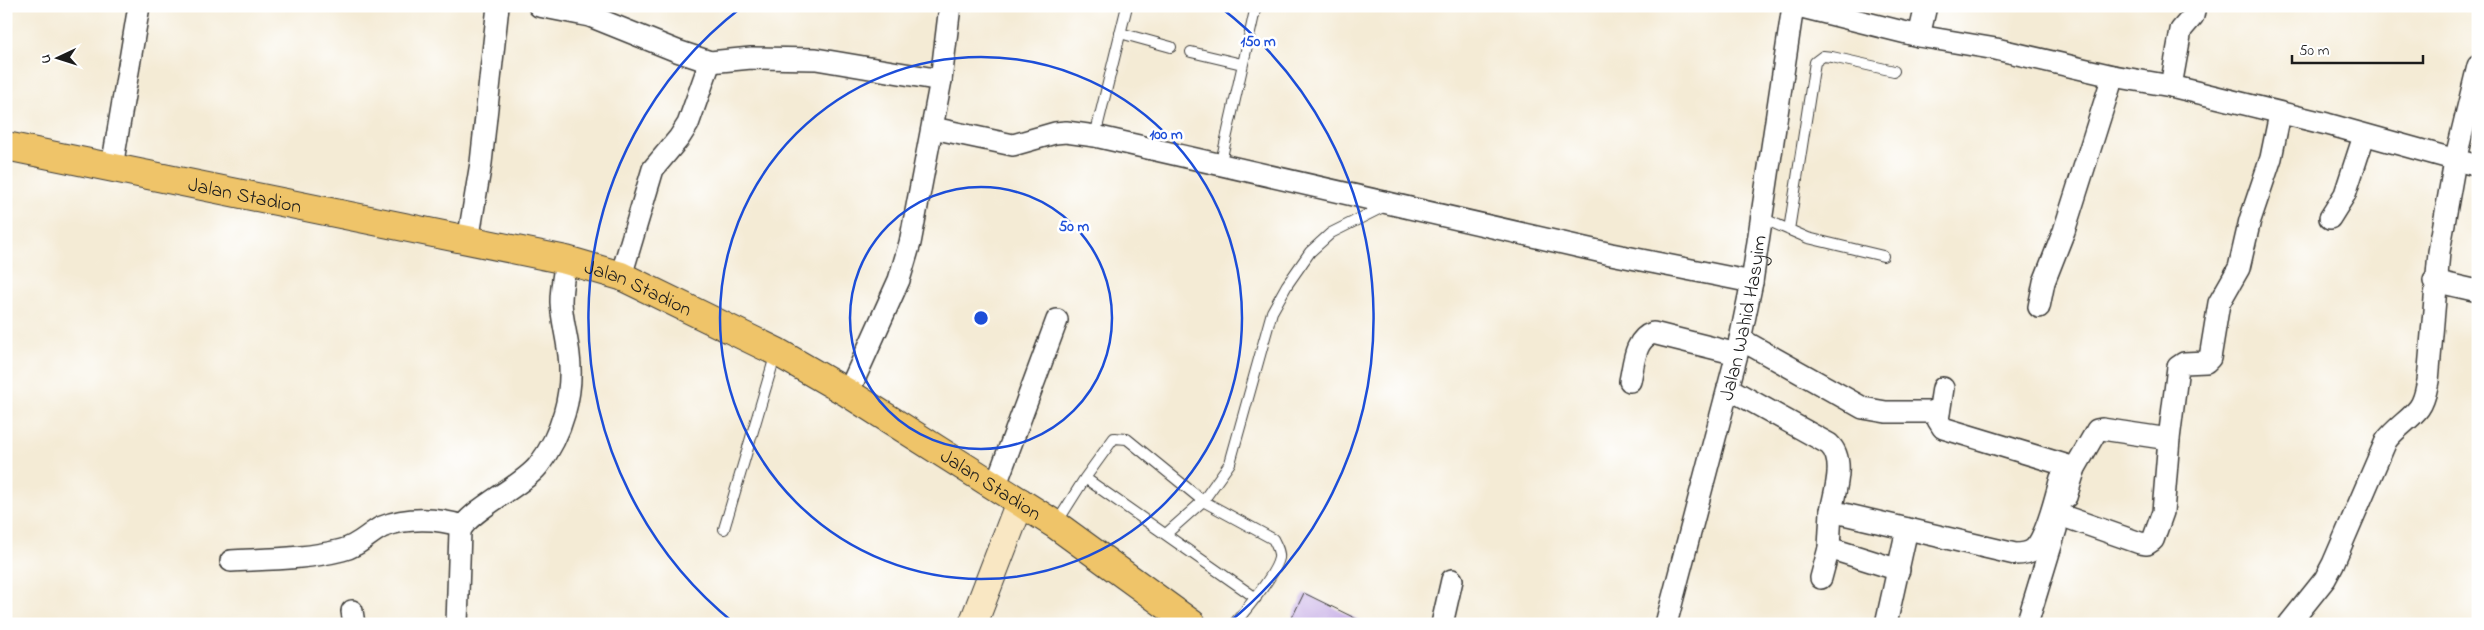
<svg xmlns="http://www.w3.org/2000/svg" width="2484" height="630" viewBox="0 0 2484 630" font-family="'Indie Flower',sans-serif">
  <rect width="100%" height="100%" fill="#fff"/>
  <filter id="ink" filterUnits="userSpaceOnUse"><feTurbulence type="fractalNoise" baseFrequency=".02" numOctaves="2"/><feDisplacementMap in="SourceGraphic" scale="10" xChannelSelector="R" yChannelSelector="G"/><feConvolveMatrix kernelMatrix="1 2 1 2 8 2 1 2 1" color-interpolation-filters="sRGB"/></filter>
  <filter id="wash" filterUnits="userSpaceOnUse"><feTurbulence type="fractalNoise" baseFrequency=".0096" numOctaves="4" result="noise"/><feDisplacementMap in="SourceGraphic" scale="20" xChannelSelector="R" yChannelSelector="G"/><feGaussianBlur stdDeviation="1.12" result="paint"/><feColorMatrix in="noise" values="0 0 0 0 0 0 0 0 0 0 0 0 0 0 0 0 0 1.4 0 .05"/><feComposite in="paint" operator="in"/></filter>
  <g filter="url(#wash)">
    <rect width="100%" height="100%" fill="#f4ebd5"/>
    <g id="blocks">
      <!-- building -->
      <path fill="#bda1e1" d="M1304,593l63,31h-78z"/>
    </g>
  </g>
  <g filter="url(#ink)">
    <use href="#blocks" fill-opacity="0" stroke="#3c3b38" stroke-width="1"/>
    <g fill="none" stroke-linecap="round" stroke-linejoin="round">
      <defs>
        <path id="lane" d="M1120,33l51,14
          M1191,52l51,12
          M1095,136l32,-130
          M1220,166l36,-160
          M1762,218l46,20 75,18
          M1789,230l26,-168 8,-6 9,1 62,14
          M1085,478l171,120
          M1056,524l29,-46 29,-40 13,1 76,62 70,38c3,6 7,12 6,19 -3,16 -34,53 -45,66
          M724,529l52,-176
          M1167,533l36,-32 27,-38 42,-151 15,-27 23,-33 21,-19 56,-28"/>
        <g id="street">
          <path d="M539,6l51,10 87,35 33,11 41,-4 65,1 125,21"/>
          <path d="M1798,6l121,30 77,13 117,27 58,10 156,38 151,42"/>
          <path d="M1919,36l7,-30"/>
          <path d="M2171,86l10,-56 12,-14 2,-10"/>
          <path d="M933,128l80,17 42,-12 11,-1 29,4 516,118 141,28"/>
          <path d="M112,167l27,-161"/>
          <path d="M2330,218l15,-24 19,-58"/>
          <path d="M468,241l13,-78 17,-157"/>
          <path d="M621,276l32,-107 26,-31 9,-14 22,-62"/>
          <path d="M2434,281l44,10"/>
          <path d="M2039,307l5,-25 20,-51 49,-155"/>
          <path d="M1740,339l123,69 23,4h53"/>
          <path d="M1630,381c4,-17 4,-42 23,-48l84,21"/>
          <path d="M1728,388l101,56c17,16 6,46 2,67l184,43c6,0 14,-1 19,-5 13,-12 22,-54 27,-71"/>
          <path d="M1943,388l-5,32 5,8 132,40"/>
          <path d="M848,393l51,-113 11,-37 31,-163 9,-74"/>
          <path d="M995,487l62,-167"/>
          <path d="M2066,497l9,-29 22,-38 5,-1 67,10"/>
          <path d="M2060,515l80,28 7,1 6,-4 10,-28 6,-73 9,-72 6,-4 22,-1 4,-4 9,-55 20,-35 11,-48 21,-62 9,-44"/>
          <path d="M1829,548l70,22"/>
          <path d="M231,561c37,-2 76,-2 111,-11 17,-4 26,-16 40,-23 24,-10 56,-9 80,-1"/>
          <path d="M1821,578l8,-30 2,-37"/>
          <path d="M352,611l2,13"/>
          <path d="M457,624l3,-93c8,-20 61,-44 78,-65 24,-31 36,-73 31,-111 -2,-18 -7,-35 -8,-53 0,-14 3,-28 5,-42"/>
          <path d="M1442,624l10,-44"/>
          <path id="s1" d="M1666,624l71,-270 15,-72 41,-276"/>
          <path d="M1886,624l21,-95"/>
          <path d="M2027,624l29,-95"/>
          <path d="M2289,624l36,-45 8,-15 53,-123c9,-13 24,-21 33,-33 6,-8 7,-18 9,-27l11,-129 16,-91 23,-95"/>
        </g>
        <path id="secondary" d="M973,624l47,-122"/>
        <g id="primary">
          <path id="s2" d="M6,146l560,114 55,16 156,76 71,41 208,132 136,99"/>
        </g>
      </defs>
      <!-- lane casing -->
      <use href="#lane" stroke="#3c3b38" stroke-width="12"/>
      <!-- street casing -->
      <use href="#street" stroke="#3c3b38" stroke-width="24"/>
      <!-- secondary casing -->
      <use href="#secondary" stroke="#3c3b38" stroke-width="30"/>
      <!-- primary casing -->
      <use href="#primary" stroke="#3c3b38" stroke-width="30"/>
      <!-- lane -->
      <use href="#lane" stroke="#fff" stroke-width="10"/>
      <!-- street -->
      <use href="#street" stroke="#fff" stroke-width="21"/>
      <!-- secondary -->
      <use href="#secondary" stroke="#f9e7c3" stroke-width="28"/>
      <!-- primary -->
      <use href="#primary" stroke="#efc469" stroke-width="28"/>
    </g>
  </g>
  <!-- distance rings -->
  <g fill="none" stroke="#1d4ed8" stroke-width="2.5">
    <circle cx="981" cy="318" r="131"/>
    <circle cx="981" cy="318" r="261"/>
    <path d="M734 623A392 392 0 0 1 742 7M1220 7A392 392 0 0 1 1228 623"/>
  </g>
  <g text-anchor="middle" stroke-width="5" stroke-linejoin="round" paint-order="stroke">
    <!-- street labels -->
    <g font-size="20" fill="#1c1c1c" stroke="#fff">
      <text dy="7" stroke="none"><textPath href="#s2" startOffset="244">Jalan Stadion</textPath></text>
      <text dy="7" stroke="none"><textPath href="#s2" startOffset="649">Jalan Stadion</textPath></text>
      <text dy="7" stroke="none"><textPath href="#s1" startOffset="316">Jalan Wahid Hasyim</textPath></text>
      <text dy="7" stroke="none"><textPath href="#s2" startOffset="1054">Jalan Stadion</textPath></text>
    </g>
  </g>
  <circle cx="981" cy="318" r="8" fill="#1d4ed8" stroke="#fff" stroke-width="2.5"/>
  <g font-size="15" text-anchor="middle" font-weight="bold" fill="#1d4ed8" stroke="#fff" stroke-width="5" stroke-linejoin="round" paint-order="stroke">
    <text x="1258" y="46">150 m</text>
    <text x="1166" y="139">100 m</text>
    <text x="1074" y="231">50 m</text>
  </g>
  <!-- margin -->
  <rect width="2484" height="630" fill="none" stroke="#fff" stroke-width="25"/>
  <!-- north arrow -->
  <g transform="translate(58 58) rotate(266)" stroke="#ffffff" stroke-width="4" paint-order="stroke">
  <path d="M0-4L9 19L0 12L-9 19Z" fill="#1c1c1c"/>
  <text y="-8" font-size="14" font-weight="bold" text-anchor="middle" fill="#1c1c1c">U</text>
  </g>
  <!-- scale -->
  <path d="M2292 55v8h131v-8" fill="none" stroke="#1c1c1c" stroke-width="2.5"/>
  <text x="2299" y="55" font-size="15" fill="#1c1c1c" stroke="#ffffff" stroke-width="4" paint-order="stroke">50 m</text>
</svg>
